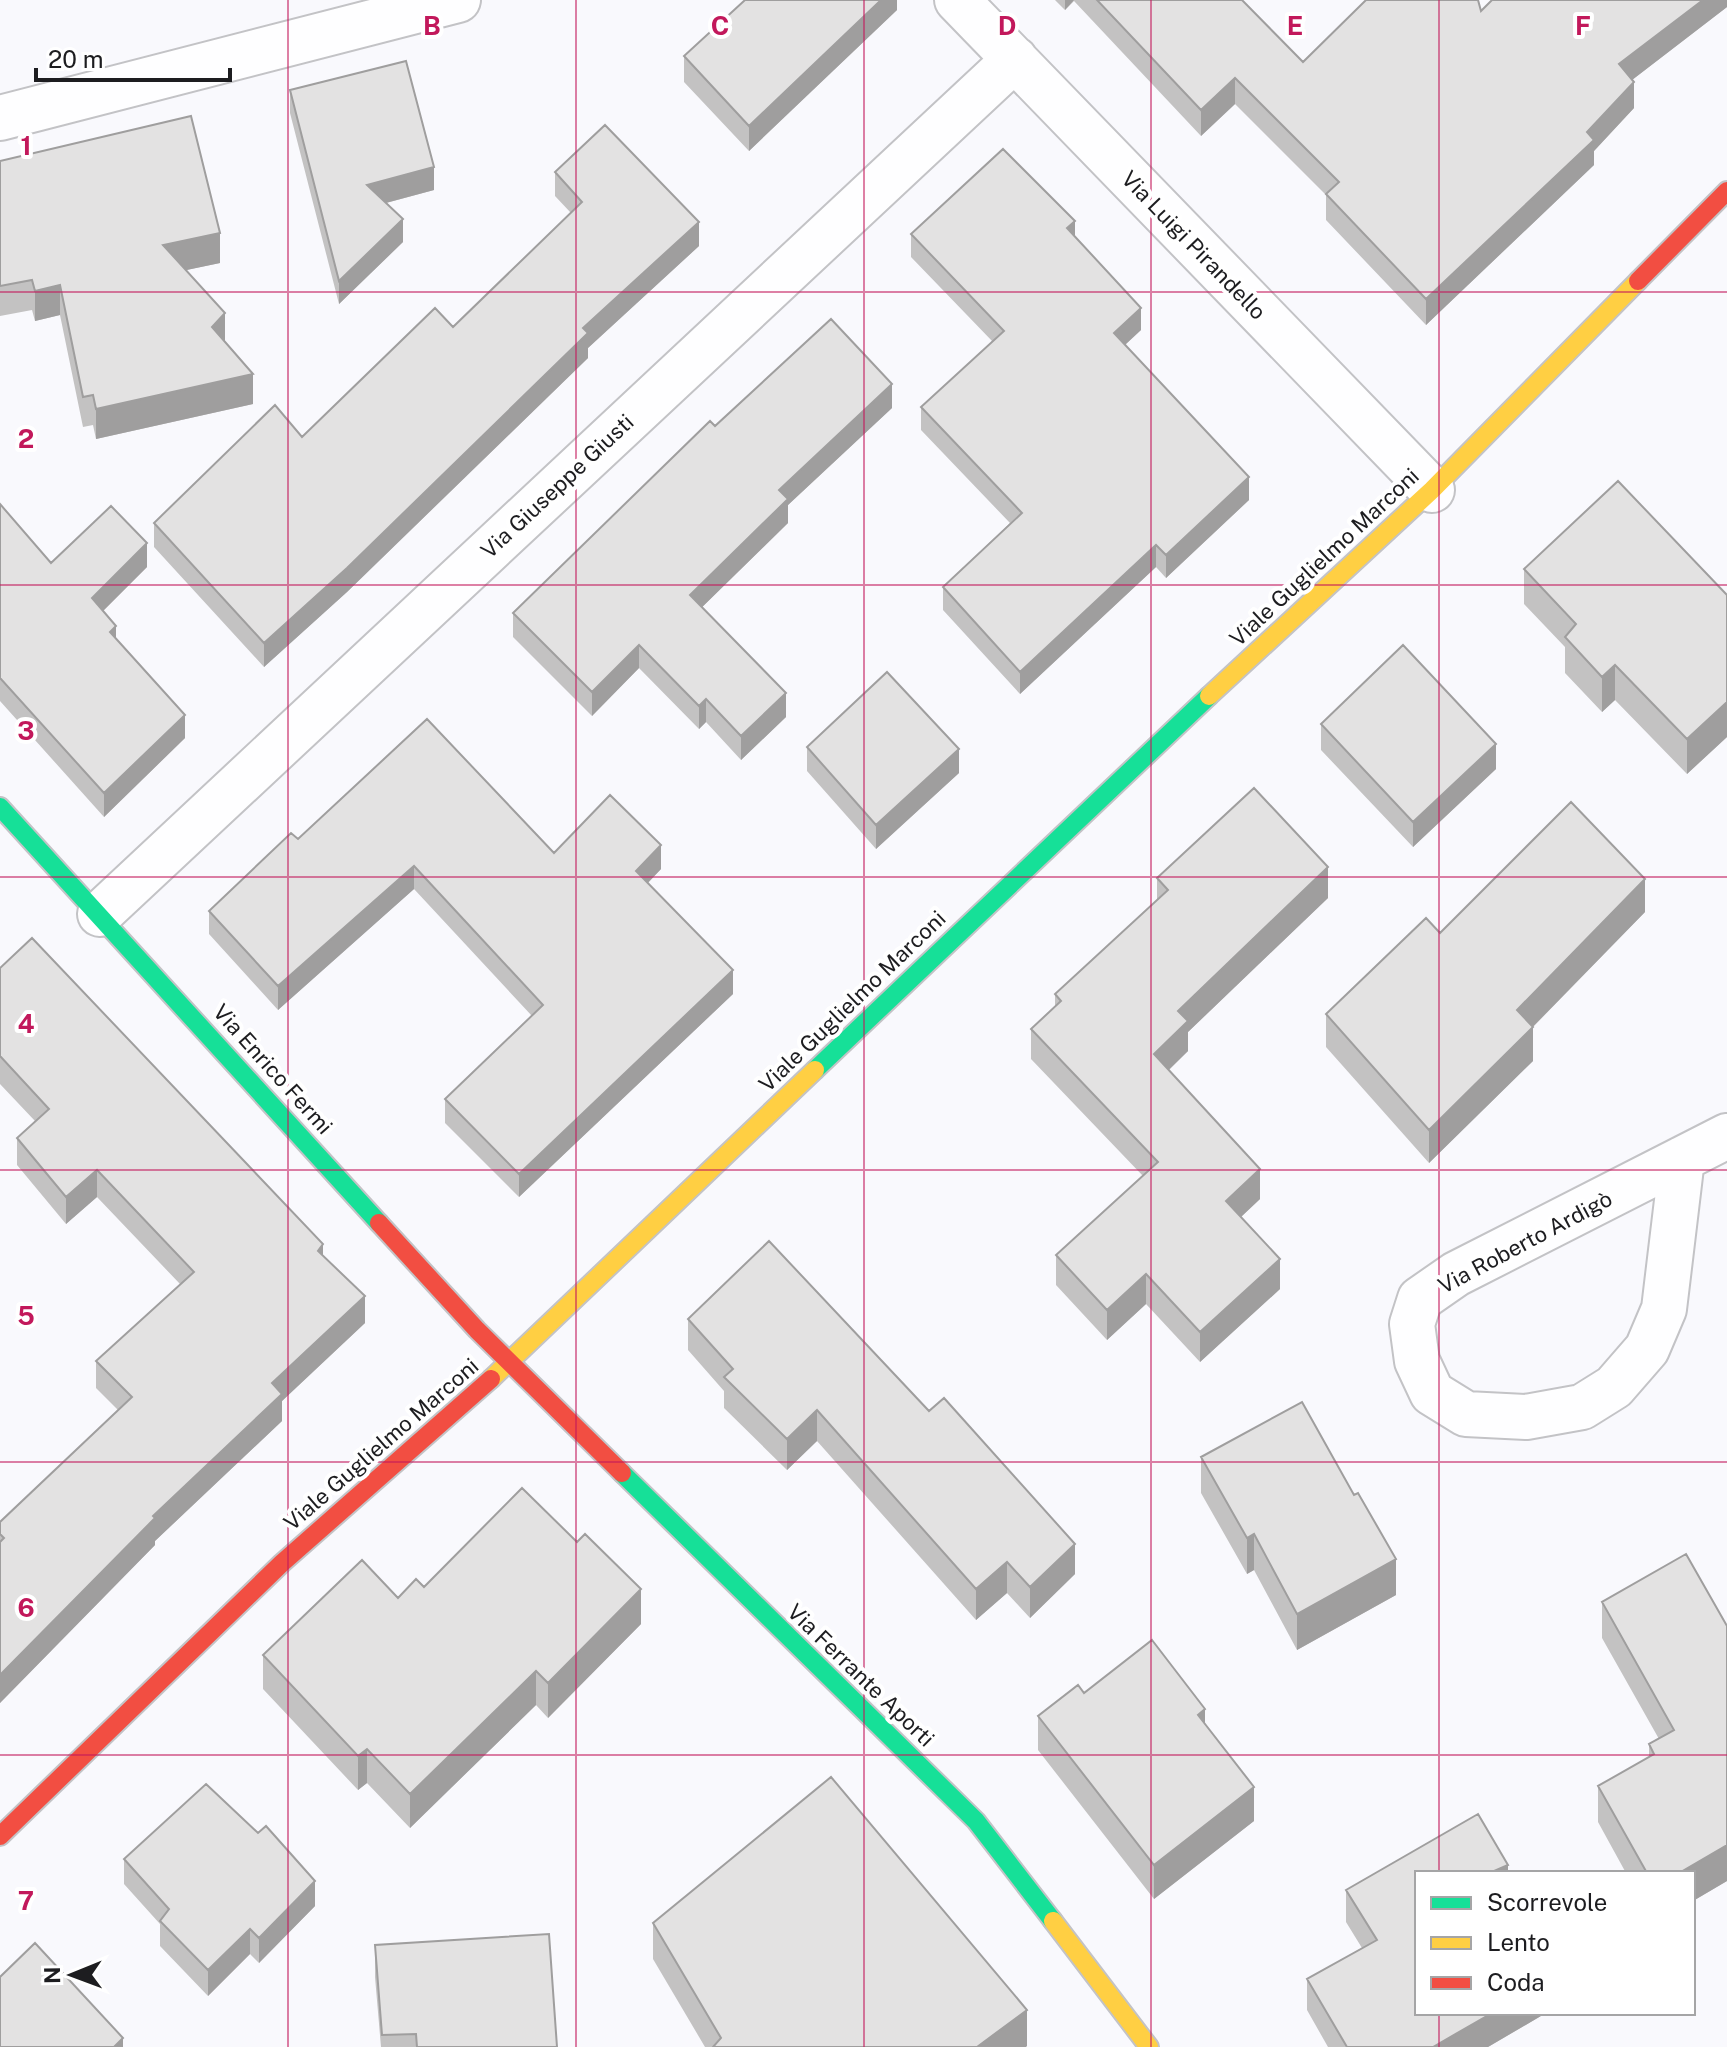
<svg xmlns="http://www.w3.org/2000/svg" width="1727" height="2047" viewBox="0 0 1727 2047" font-family="'Public Sans',sans-serif">
  <rect width="100%" height="100%" fill="#f9f9fd"/>
  <g fill="none" stroke-linecap="round" stroke-linejoin="round">
    <defs>
      <path id="street" d="M957,0l475,490
        M0,118l458,-118
        M100,914l915,-855
        M1682,1159l-18,150 -17,40 -33,38 -32,20 -56,10 -60,-3 -34,-21 -15,-32 -5,-37 8,-25 36,-25 271,-138"/>
      <path id="fast" d="M0,807l379,416
        M815,1070l394,-374
        M622,1473l354,348 77,100"/>
      <path id="slow" d="M1209,696l223,-206 206,-209
        M491,1379l324,-309
        M1053,1921l96,126"/>
      <path id="jam" d="M1638,281l89,-90
        M379,1223l98,107 145,143
        M0,1836l282,-273 209,-184"/>
    </defs>
    <!-- street casing -->
    <use href="#street" stroke="#c3c3c6" stroke-width="48"/>
    <!-- fast casing -->
    <use href="#fast" stroke="#c3c3c6" stroke-width="22"/>
    <!-- slow casing -->
    <use href="#slow" stroke="#c3c3c6" stroke-width="22"/>
    <!-- jam casing -->
    <use href="#jam" stroke="#c3c3c6" stroke-width="22"/>
    <!-- street -->
    <use href="#street" stroke="#fefeff" stroke-width="44"/>
    <!-- fast -->
    <use href="#fast" stroke="#16e098" stroke-width="18"/>
    <!-- slow -->
    <use href="#slow" stroke="#ffcf43" stroke-width="18"/>
    <!-- jam -->
    <use href="#jam" stroke="#f24e42" stroke-width="18"/>
  </g>
  <!-- wall -->
  <path fill="#c3c2c2" d="M897,0v10l-148,141 -65,-69v-26z
    M1055,0h187l61,62 178,-51 246,-11v7l-95,73 2,28 -40,43v14l-168,160 -100,-105v-25l-91,-91 -34,32 -127,-135 -9,9z
    M290,90l144,100 -48,13 17,39 -64,62 -49,-191z
    M0,161l220,102 -34,7 39,72 28,62 -157,35 -3,-14 -10,2 -23,-112 -25,6 -3,-11 -32,6z
    M555,172l144,74 -111,102v10l-241,234 -83,75 -110,-120v-24l148,-86 151,-110 118,-114 -16,-17z
    M911,234l164,3 66,93 -16,15 124,155 -83,78 -10,-11 -136,127 -77,-84v-23l67,-64 -89,-93v-23l72,-65 -82,-85z
    M892,408l-104,97v18l-86,84 84,110 -45,43 -35,-38 -7,7 -60,-61 -47,48 -79,-79v-24l202,-187z
    M0,504l51,59 96,4 -44,44 13,27 69,100 -81,79 -104,-116z
    M1524,569l203,26v142l-40,37 -72,-74 -13,12 -37,-39v-26l-41,-43z
    M1321,724l175,45 -83,78 -92,-97z
    M807,747l152,26 -83,76 -69,-78z
    M298,839l256,14 107,16 -13,14 85,111 -214,203 -74,-74v-24l87,-83 -118,-127 -136,121 -69,-76v-23z
    M1157,878l171,20 -140,134v19l-19,19 91,129 -19,18 39,72 -80,73 -54,-58 -39,36 -51,-55v-30l87,-79 -112,-117v-30l24,-23v-12l102,-94z
    M1645,912l-112,115v34l-104,102 -103,-116v-33l114,-81z
    M0,968l323,288 42,67 -83,78v20l-127,120v4l-155,158v-181l118,-112 -22,-22v-27l84,-77 -83,-87 -31,27 -49,-59v-27l18,-17 -35,-37z
    M688,1319l387,255 -45,44 -23,-25 -31,27 -159,-179 -30,29 -63,-62v-17l-36,-41z
    M1201,1457l153,38 42,100 -99,55 -43,-80 -7,4 -46,-81z
    M424,1587l217,37 -93,94 -12,-13 -126,123 -43,-45 -9,7 -95,-101v-34z
    M1602,1602l125,24v255l-34,20v-28h-67l-28,-51v-36l51,-29v-13l10,-5 -57,-101z
    M1084,1693l121,31 49,97 -100,78 -116,-149v-34z
    M124,1859l191,47 -56,57 -9,-9 -42,42 -48,-50v-22l-36,-40z
    M1508,1873l-91,140h129l-58,34h-160l-21,-37v-31l55,-31 -16,-26v-32z
    M653,1923l374,123 -322,1 -52,-88z
    M375,1945l182,102h-176l-6,-70z"/>
  <!-- shaded-wall -->
  <path fill="#9f9e9e" d="M881,0h16v10l-148,141v-25z
    M1065,0h9l-9,10z
    M1703,0h24v7l-108,83v-26z
    M1235,78v26l-34,32v-26z
    M1634,82v26l-40,43v14l-168,160v-26z
    M434,167v23l-67,18v-23z
    M403,219v23l-64,62v-23z
    M1075,221v22l-8,-15z
    M699,222v24l-111,102v10l-241,234 -83,75v-24l319,-315z
    M220,233v30l-57,12v-30z
    M60,285v30l-25,6v-30z
    M1141,308v22l-27,25v-22z
    M225,313v30l-13,-16z
    M253,374v30l-157,35v-30z
    M892,384v24l-104,97v18l-98,96v-24l89,-105z
    M1249,477v23l-83,78v-23z
    M147,543v24l-55,55v-24z
    M1156,545v22l-136,127v-22z
    M116,626v24l-6,-18z
    M639,645v23l-47,48v-24z
    M1615,665v35l-13,12v-35z
    M786,693v24l-45,43v-24z
    M706,699v23l-7,7v-23z
    M1727,702v35l-40,37v-35z
    M185,715v23l-81,79v-24z
    M1496,744v25l-83,78v-25z
    M959,749v24l-83,76v-24z
    M661,845v24l-25,26v-24z
    M414,866v23l-136,121v-24z
    M1328,867v31l-140,134v19l-34,33v-30l24,-43z
    M1645,879v33l-128,131v-33z
    M733,970v24l-214,203v-23z
    M1533,1027v34l-104,102v-33z
    M1260,1169v30l-34,32v-30z
    M97,1170v27l-31,27v-27z
    M323,1244v27l-5,-20z
    M1280,1259v30l-80,73v-30z
    M1146,1274v30l-39,36v-30z
    M365,1296v27l-83,78v20l-127,120v4l-155,158v-28l153,-159 119,-133z
    M817,1410v31l-30,29v-31z
    M1254,1534v36l-7,4v-36z
    M1075,1544v30l-45,44v-31z
    M1396,1559v36l-99,55v-36z
    M1007,1562v31l-31,27v-31z
    M641,1589v35l-93,94v-35z
    M536,1671v34l-126,123v-34z
    M1205,1709v34l-7,-28z
    M367,1749v34l-9,7v-34z
    M1254,1787v34l-100,78v-34z
    M1727,1845v36l-34,20v-28h-14z
    M1508,1865v8h-14v-2z
    M315,1881v25l-56,57v-25z
    M250,1929v25l-42,42v-26z
    M1027,2010v36l-1,1h-49z
    M1492,2013h54l-58,34h-55z
    M123,2038v9h-9z"/>
  <!-- building -->
  <path fill="#e3e2e2" stroke="#9f9e9e" stroke-width="2" d="M745,0h136l-132,126 -65,-70z
    M1097,0h145l61,62 63,-62h112l3,11 11,-11h211l-84,64 15,18 -47,50 7,8 -168,159 -100,-105 13,-12 -104,-104 -34,32z
    M406,61l28,106 -67,18 36,34 -64,62 -49,-191z
    M191,116l29,117 -57,12 62,68 -13,14 41,47 -157,35 -3,-14 -10,2 -23,-112 -25,6 -3,-11 -32,6v-125z
    M605,125l94,97 -116,106 5,5 -241,235 -83,75 -110,-120 121,-118 27,32 133,-129 18,19 129,-125 -27,-30z
    M1003,149l72,72 -8,7 74,80 -27,25 135,144 -83,78 -10,-10 -136,127 -77,-85 79,-74 -101,-106 83,-76 -93,-97z
    M831,319l61,65 -113,106 9,9 -98,96 96,98 -45,43 -35,-37 -7,7 -60,-61 -47,47 -79,-79 197,-192 5,5z
    M1618,481l109,114v107l-40,37 -72,-74 -13,12 -37,-40 11,-13 -52,-55z
    M0,504l51,59 60,-57 36,37 -55,55 24,28 -6,6 75,83 -81,78 -104,-115z
    M1403,645l93,99 -83,78 -92,-98z
    M887,672l72,77 -83,76 -69,-78z
    M427,719l127,134 56,-58 51,50 -25,26 97,99 -214,204 -74,-75 98,-94 -129,-139 -136,120 -69,-75 82,-78 7,6z
    M1254,788l74,79 -150,144 10,10 -34,33 106,115 -34,32 54,58 -80,73 -54,-58 -39,36 -51,-55 102,-93 -127,-133 30,-28 -6,-7 113,-104 -11,-12z
    M1571,802l74,77 -128,131 16,17 -104,103 -103,-116 100,-96 14,15z
    M32,938l291,306 -5,7 47,45 -93,87 10,11 -129,122 2,2 -155,157v-133l4,-4 -4,-4v-12l132,-125 -36,-36 98,-89 -97,-102 -31,27 -49,-59 32,-29 -49,-53v-88z
    M769,1241l160,170 15,-13 131,146 -45,43 -23,-25 -31,27 -159,-179 -30,29 -63,-62 9,-8 -45,-50z
    M1302,1402l52,93 4,-2 38,66 -99,55 -43,-80 -7,4 -46,-81z
    M522,1488l55,54 8,-8 56,55 -93,94 -12,-12 -126,123 -43,-45 -9,7 -95,-101 99,-95 36,38 18,-19 8,8z
    M1686,1554l41,72v219l-48,28h-32l-49,-87 56,-32 -5,-10 25,-14 -72,-128z
    M1152,1640l53,69 -7,6 56,72 -100,78 -116,-149 40,-31 6,8z
    M831,1777l196,233 -50,37h-264l8,-9 -68,-115z
    M206,1784l52,49 8,-7 49,55 -56,57 -9,-9 -42,41 -48,-49 9,-12 -45,-50z
    M1478,1814l30,51 -14,6 1,2h-78v140h75l-59,34h-86l-40,-68 70,-39 -31,-50z
    M549,1934l8,113h-140l-1,-13 -34,1 -7,-90z
    M35,1943l88,95 -9,9h-114v-70z"/>
  <!-- grid -->
  <path fill="none" stroke="#c2185b" stroke-width="2" stroke-opacity="0.55" d="M288,0v2047M576,0v2047M864,0v2047M1151,0v2047M1439,0v1873M0,292h1727M0,585h1727M0,877h1727M0,1170h1727M0,1462h1727M0,1755h1727M1439,2013v34"/>
  <g text-anchor="middle" stroke-width="8" stroke-linejoin="round" paint-order="stroke">
    <!-- street labels -->
    <g font-size="22" fill="#1d1d20" stroke="#fff">
      <text transform="translate(1194 245) rotate(46)" y="8">Via Luigi Pirandello</text>
      <text transform="translate(557 486) rotate(-43)" y="8">Via Giuseppe Giusti</text>
      <text transform="translate(1324 557) rotate(-43)" y="8">Viale Guglielmo Marconi</text>
      <text transform="translate(852 1001) rotate(-44)" y="8">Viale Guglielmo Marconi</text>
      <text transform="translate(273 1069) rotate(48)" y="8">Via Enrico Fermi</text>
      <text transform="translate(1525 1242) rotate(-28)" y="8">Via Roberto Ardigò</text>
      <text transform="translate(381 1444) rotate(-41)" y="8">Viale Guglielmo Marconi</text>
      <text transform="translate(861 1675) rotate(44)" y="8">Via Ferrante Aporti</text>
    </g>
  </g>
  <g font-size="26" text-anchor="middle" font-weight="bold" fill="#c2185b" stroke="#fff" stroke-width="8" stroke-linejoin="round" paint-order="stroke">
    <text x="432" y="35">B</text>
    <text x="720" y="35">C</text>
    <text x="1007" y="35">D</text>
    <text x="1295" y="35">E</text>
    <text x="1583" y="35">F</text>
    <text x="26" y="155">1</text>
    <text x="26" y="448">2</text>
    <text x="26" y="740">3</text>
    <text x="26" y="1033">4</text>
    <text x="26" y="1325">5</text>
    <text x="26" y="1617">6</text>
    <text x="26" y="1910">7</text>
  </g>
  <!-- legend -->
  <rect x="1415" y="1871" width="280" height="144" fill="#ffffff" stroke="#a5a5a6" stroke-width="2"/>
  <rect x="1431" y="1897" width="40" height="12" fill="#16e098" stroke="#a5a5a6" stroke-width="2"/>
  <text x="1487" y="1911" font-size="24" fill="#1d1d20">Scorrevole</text>
  <rect x="1431" y="1937" width="40" height="12" fill="#ffcf43" stroke="#a5a5a6" stroke-width="2"/>
  <text x="1487" y="1951" font-size="24" fill="#1d1d20">Lento</text>
  <rect x="1431" y="1977" width="40" height="12" fill="#f24e42" stroke="#a5a5a6" stroke-width="2"/>
  <text x="1487" y="1991" font-size="24" fill="#1d1d20">Coda</text>
  <!-- north arrow -->
  <g transform="translate(72 1975) rotate(269)" stroke="#ffffff" stroke-width="6" paint-order="stroke">
  <path d="M0-6L14 30L0 20L-14 30Z" fill="#1d1d20"/>
  <text y="-12" font-size="22" font-weight="bold" text-anchor="middle" fill="#1d1d20">N</text>
  </g>
  <!-- scale -->
  <path d="M36 68v12h194v-12" fill="none" stroke="#1d1d20" stroke-width="4"/>
  <text x="48" y="68" font-size="24" fill="#1d1d20" stroke="#ffffff" stroke-width="6" paint-order="stroke">20 m</text>
</svg>
